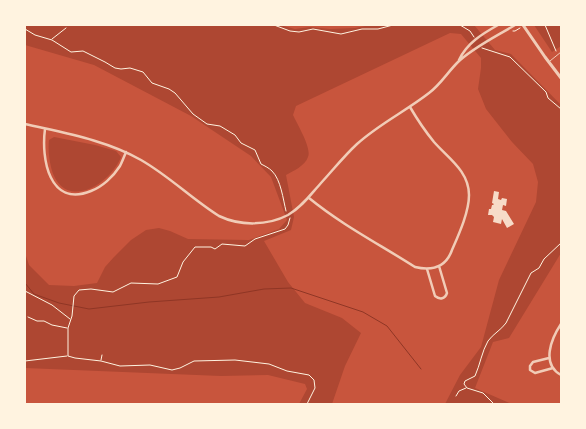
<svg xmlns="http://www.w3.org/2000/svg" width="586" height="429" viewBox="0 0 586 429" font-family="Rubik,sans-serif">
  <rect width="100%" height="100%" fill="#c8553d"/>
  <!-- green -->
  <path fill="#ae4732" d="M25,25h255l15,4 15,-2 20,2 25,-1 15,-3h104l21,25 16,4 50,51v148l-52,85 -16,4 -18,46 37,16h-67l15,-29 21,-28 18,-67 37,-78 2,-20 -5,-18 -21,-22 -26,-33 -8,-20 3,-21v-10l-20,-24 -11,-1 -154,73 -3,9c4,9 19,33 15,42 -3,9 -15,14 -22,18l8,42 -3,13 -27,11 24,41 17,21 37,15 19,15 -16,33 -13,38h-33l8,-15 -2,-5 -37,-9 -47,1 -196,-8v-115l4,12 20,20 25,1 23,-3 8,-16 9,-10 17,-17 15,-10 13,-2 11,3 18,8 61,1 30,-11 8,-9 -16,-43 -20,-21 -60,-40 -97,-51 -69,-20z
    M534,25h27v21l-9,6z
    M54,137l41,8 21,6 5,6c-12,30 -59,55 -70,10 -2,-9 -3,-18 -2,-27z"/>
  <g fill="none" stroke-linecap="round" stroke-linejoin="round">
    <!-- stream -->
    <path stroke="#8f3625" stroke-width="1" d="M25,283l9,11 25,9 30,6 60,-7 70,-5 45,-8 27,-1 72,24 24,14 34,43"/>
  </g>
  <!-- building -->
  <path fill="#f7dbc8" d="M494,191l5,1 -1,7 3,1 1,-2 5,1 -1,7 -3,-1 -1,5 4,1 8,13 -7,4 -5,-9 -1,5 -8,-2 1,-5 -2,-2h-4l1,-6h2l1,-4h1l1,-1 -2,-1z"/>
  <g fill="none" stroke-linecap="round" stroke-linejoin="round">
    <!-- path -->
    <path stroke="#fff3e0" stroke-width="1" d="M274,25l16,6 9,1 14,-3 28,5 21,-5h16l15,-4
      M460,25l10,6 4,6
      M545,25l11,26
      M25,29l10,6 17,5 19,12 12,-1 22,11 10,6 6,1 9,-1 13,4 9,11 17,6 6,4 18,21 14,10 13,2 15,9 6,8 14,7 6,14c4,2 8,4 11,7 9,9 11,28 14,40
      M513,31h2l5,-3
      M52,39l14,-11
      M482,48l28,9 36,35 2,6 13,11
      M290,218l-2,7 -3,4 -30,10 -10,7 -23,-2 -7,5 -4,-2h-16l-12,15 -6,15 -19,7 -27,-1 -18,9 -22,-3 -12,1 -5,6 -2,20 -4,12v28l7,2 26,3 19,5 30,-1 22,5 8,-2 14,-7 41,-1 34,4 18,7 22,4 5,5 1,8 -8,16
      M25,291l27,14 18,14
      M28,317l9,4h7l8,4 15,3
      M101,360l1,-5
      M25,361l42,-5
      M456,396l3,-5 7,-3
      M494,404l-11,-11 -16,-5 -3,-4 1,-3 10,-5c5,-11 7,-25 13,-35 5,-7 13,-11 18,-18l25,-50 8,-5 5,-9 17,-16"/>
    <!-- service -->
    <path stroke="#f1ccb7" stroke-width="1" d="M550,61l11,-9"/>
    <!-- minor -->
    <path stroke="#f1ccb7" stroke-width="2.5" d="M459,60c8,-17 23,-26 39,-35
      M25,124c39,9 81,16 116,36 28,16 51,39 78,56 21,10 48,10 69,-1 14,-8 23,-21 33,-32 12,-13 23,-27 36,-39 22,-20 49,-33 72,-51 11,-8 19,-21 28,-30 15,-15 40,-27 58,-38
      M45,129c-4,29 4,79 46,62 11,-4 22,-14 29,-25 2,-4 4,-9 6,-14
      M309,198c33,27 70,46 106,69 17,4 31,0 37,-17 7,-16 17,-38 17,-55 0,-24 -21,-37 -35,-53 -9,-11 -17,-23 -24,-35
      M427,269l8,27c5,4 10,3 12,-3l-8,-27
      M561,324c-10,15 -20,40 0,51
      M549,358l-16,4 -3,4v4l5,3 18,-5"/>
    <!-- tertiary -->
    <path stroke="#f1ccb7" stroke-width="3" d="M523,25l22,32 16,21"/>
  </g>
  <!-- border -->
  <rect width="586" height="429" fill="none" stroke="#fff3e0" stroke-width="52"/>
</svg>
